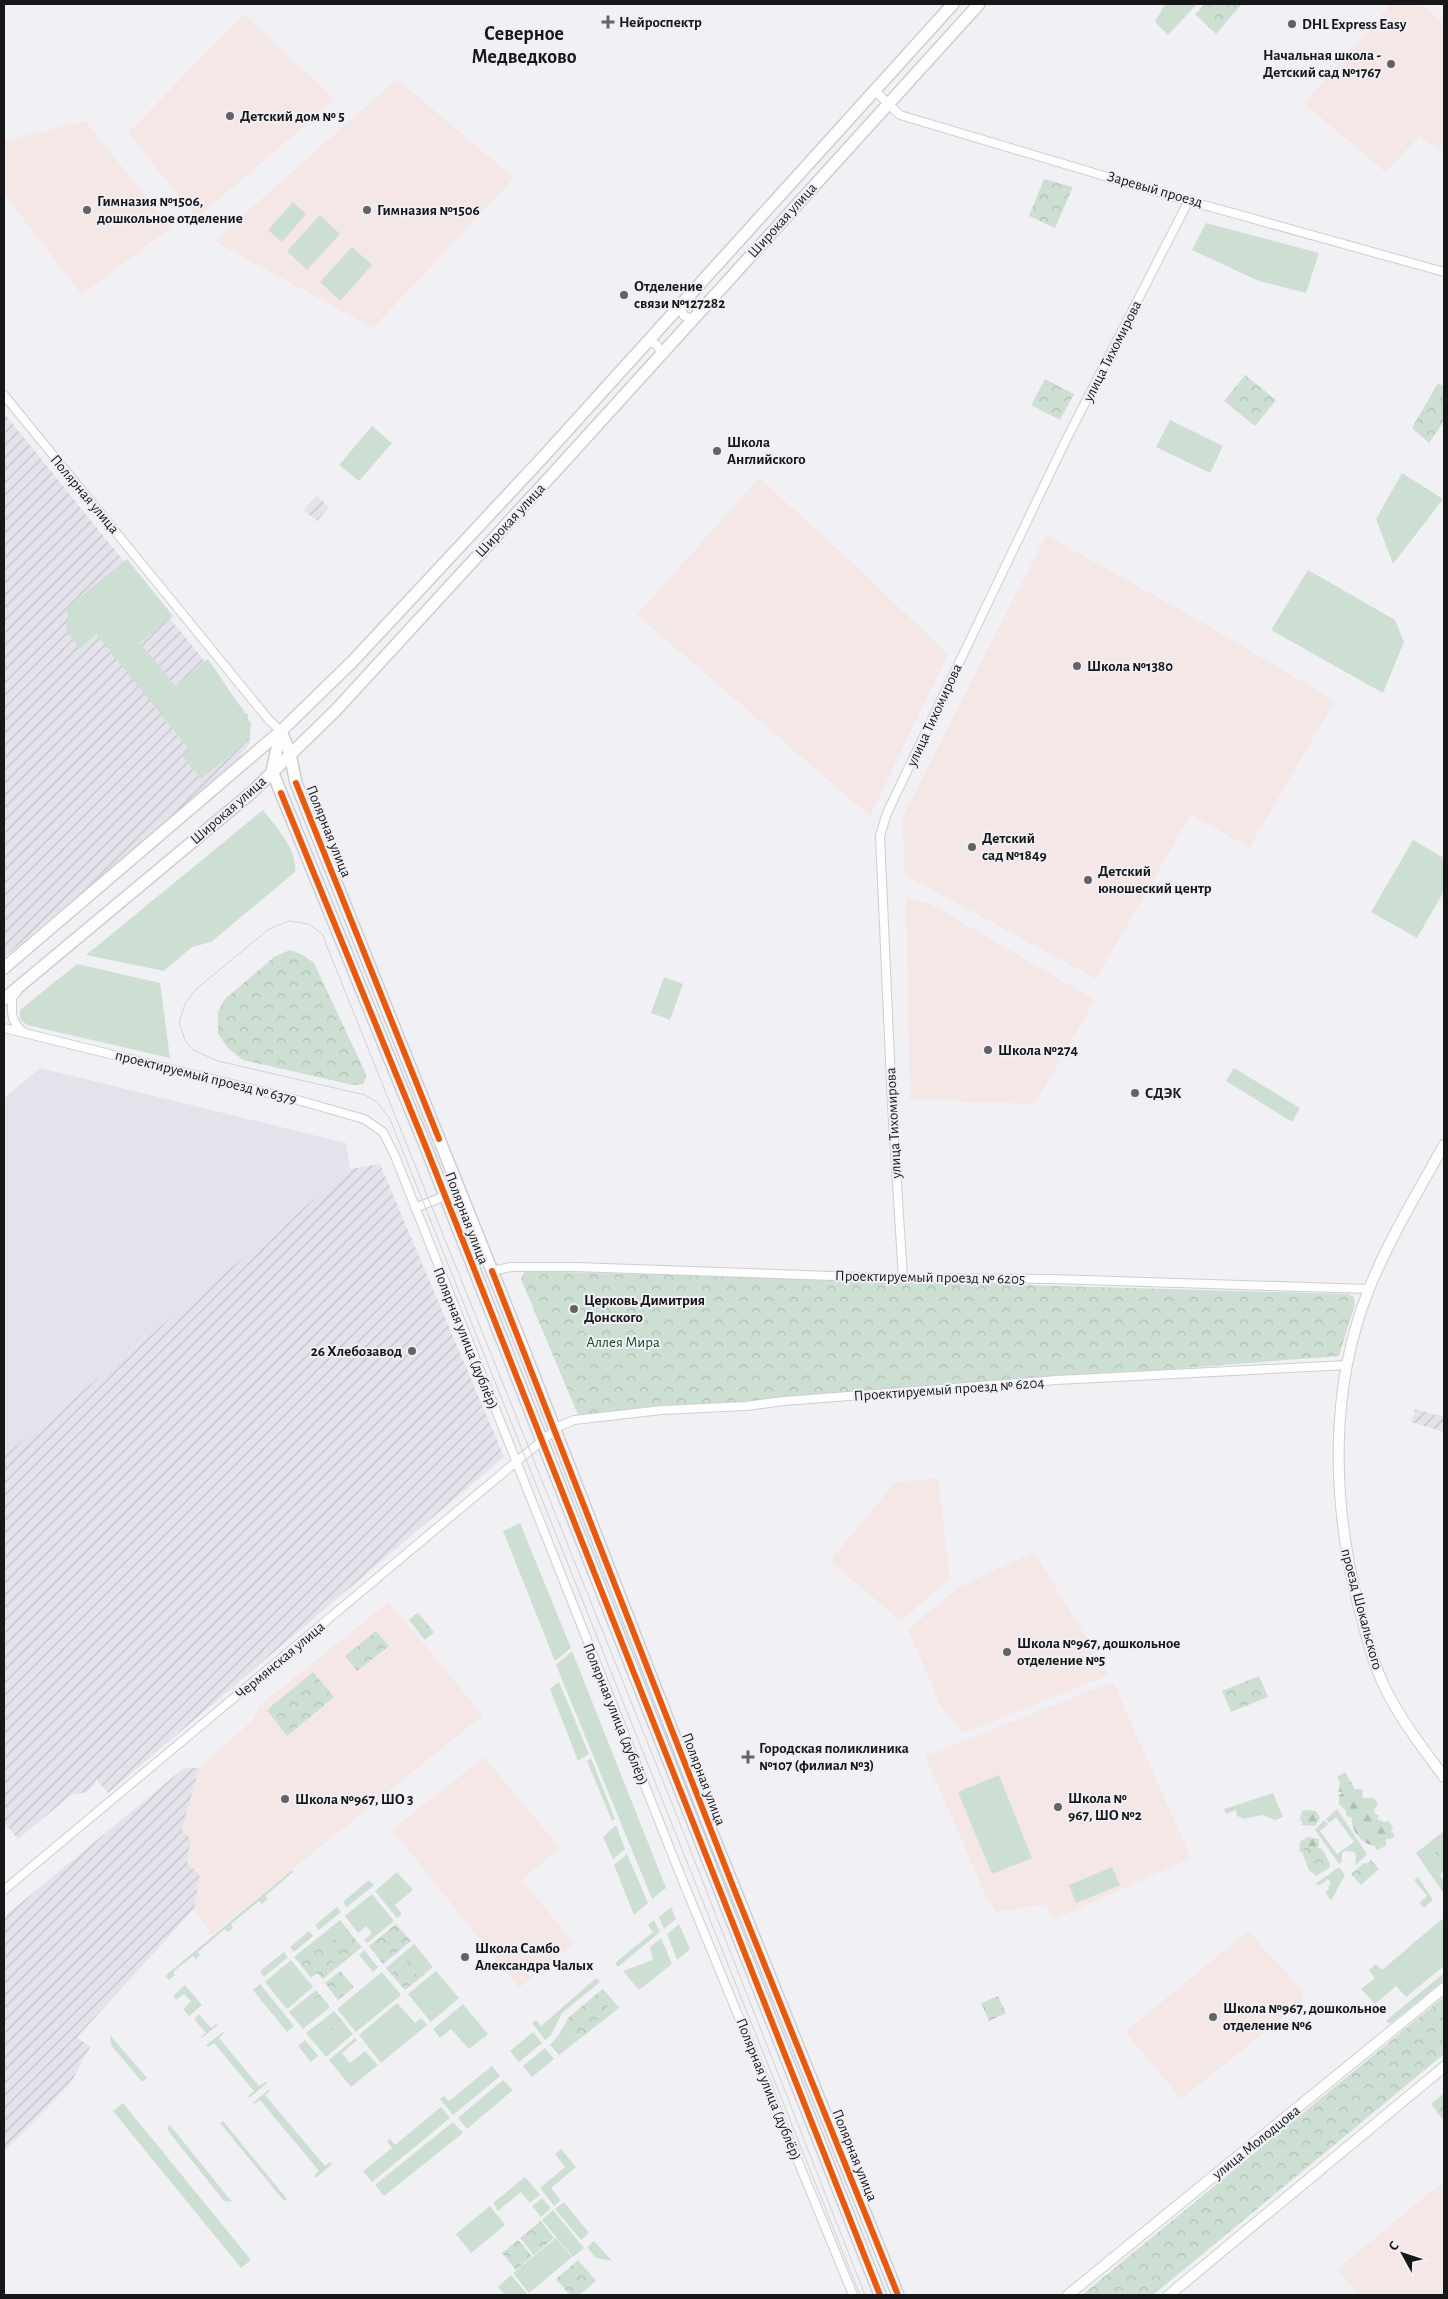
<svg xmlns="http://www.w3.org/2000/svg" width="1448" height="2299" viewBox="0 0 1448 2299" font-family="'Alegreya Sans',sans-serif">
  <defs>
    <pattern id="industrial-furrows" width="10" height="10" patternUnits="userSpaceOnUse" patternTransform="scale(1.25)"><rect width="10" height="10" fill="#e4e2eb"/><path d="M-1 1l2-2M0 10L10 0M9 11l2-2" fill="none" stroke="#c3c1c9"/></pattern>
    <pattern id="forest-firs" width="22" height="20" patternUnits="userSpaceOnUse" patternTransform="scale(1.25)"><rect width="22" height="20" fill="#cddfd2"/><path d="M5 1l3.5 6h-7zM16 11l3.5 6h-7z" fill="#afbfb4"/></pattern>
    <pattern id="park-crowns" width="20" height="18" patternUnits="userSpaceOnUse" patternTransform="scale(1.25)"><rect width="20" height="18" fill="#cddfd2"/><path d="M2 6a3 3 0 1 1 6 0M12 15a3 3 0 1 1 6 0" fill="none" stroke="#afbfb4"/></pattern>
  </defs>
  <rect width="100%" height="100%" fill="#f1f0f4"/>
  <!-- built -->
  <path fill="#e4e2eb" d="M40,1068l306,75 4,26 -346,287v-358z"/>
  <!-- industrial -->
  <path fill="url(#industrial-furrows)" d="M4,413l244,302 2,28 -12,16 -88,77 -146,121z
    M317,496l12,11 -12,14 -13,-11z
    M380,1164l124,293 -396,336 -12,-14 -1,5 -8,8 -16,3 -53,44 -14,-17v-366l346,-287z
    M1415,1409l29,8v15l-33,-10z
    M184,1768h15l-17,63 9,8 -4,23 13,14 -6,33 -117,128 13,10 -20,37 -66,67v-234z"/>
  <!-- education -->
  <path fill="#f5e7e5" d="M1391,4h30l23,21v118l-6,7 -18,-14 -35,36 -81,-69z
    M244,14l91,86 -138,118 -69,-85z
    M397,79l117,99 -141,150 -159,-87z
    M85,121l86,106 -89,68 -78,-101v-53z
    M759,478l85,77 104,99 -78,162 -233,-201z
    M1046,535l154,86 135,80 -86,147 -58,-34 -95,165 -191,-104 -3,-57z
    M906,899l21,3 168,98 -60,104 -125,-5z
    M938,1478l12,100 -49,43 -68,-57v-7l62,-75z
    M1034,1552l75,123 -146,58 -21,-25 -34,-79 51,-42z
    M389,1602l94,113 -272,220 -17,-26 6,-33 -13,-15 4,-22 -9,-8 17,-63 54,-48 7,-15z
    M1113,1682l78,176 -136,61 -10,-15 -49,8 -11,-18 -60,-138z
    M484,1757l76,91 -38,32 52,63 -55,45 -127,-158z
    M1248,1931l56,61 -3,11 -120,96 -56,-67z
    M1444,2181v114h-85l-22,-26z"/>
  <!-- green -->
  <path fill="#cddfd2" d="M1165,4h32l-29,31 -13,-13z
    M293,202l13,12 -24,28 -14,-12z
    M320,215l20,19 -33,36 -20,-19z
    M1206,223l113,30 -13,40 -47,-12 -67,-31z
    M352,247l20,18 -32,36 -20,-19z
    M1170,420l53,26 -13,27 -54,-26z
    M372,426l20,17 -33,38 -20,-16z
    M1402,473l41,26 -50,65 -17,-45z
    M127,559l46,57 -33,27 35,43 33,-27 43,64 -1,12 -5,8 -44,36 -19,-23 7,-7 -93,-115 -17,15 -13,-19 2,-16 -2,-5z
    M1308,570l87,50 9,22 -21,51 -112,-63z
    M263,810c13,17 35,40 32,62l-84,70 -19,5 -28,24 -78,-16z
    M1413,840l31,18v33l-27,47 -46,-26z
    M77,964l83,19 10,75 -143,-33 -7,-6v-9z
    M664,977l19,7 -13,36 -19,-7z
    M1234,1068l66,40 -8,14 -66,-41z
    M520,1523l51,125 -16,13 -52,-130z
    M572,1651l94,237 -14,11 -96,-234z
    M559,1682l30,72 -11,7 -28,-72z
    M591,1758l24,61 -3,2 -25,-60z
    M999,1775l33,83 -40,16 -34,-82z
    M1273,1793l10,24 -8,3 -13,-5 -18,4 -7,-3 -1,-6 -10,4 -2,-5z
    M1337,1809l30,45 -12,12 1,-11 -2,-3 -10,-1 -2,3v8l-3,2 -24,-34 9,-10 4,4 -8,7 17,23 17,-12 -18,-25 -7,6 -3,-4z
    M616,1825l9,24 -12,10 -10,-22z
    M1444,1831v39l-4,6 4,4v14l-28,-41z
    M627,1854l21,49 -14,12 -20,-50z
    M1112,1867l8,18 -44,18 -7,-18z
    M1339,1867l6,8 -14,26 -6,-9 4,-3 -1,-3 3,-2 -3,-5 -8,6 -5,-1z
    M292,1870l1,2 -28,24 3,3 -6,5 -3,-3 -28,23 2,4 -5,4 -3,-3 -27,23 2,3 -4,4 -3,-3 -20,16 2,3 -6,5 -4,-4z
    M397,1872l16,18 -18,15 7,9 -5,4 -22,-27z
    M1418,1877l15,23 -9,8 -5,-5 8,-7 -13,-16z
    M369,1880l5,5 -27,22 -4,-5z
    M372,1894l22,27 -27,22 -3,-3 8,-7 -6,-7 -8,7 -13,-17z
    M337,1907l4,5 -22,18 -4,-5z
    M671,1907l5,12 -12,10 -5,-12z
    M1442,1919l2,2v45l-38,31 -10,-11 -21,18 -14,-15 14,-11 -6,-8 7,-6 6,6z
    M340,1920l7,9 -17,14 12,15 17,-14 3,3 -33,27 -8,-27 -21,17 -6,-7z
    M654,1920l6,12 -42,35 -3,-4 38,-31 -5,-7z
    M679,1924l11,25 -13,11 -10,-26z
    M309,1931l4,5 -19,16 -4,-5z
    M661,1938l11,26 -33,26 -16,-19 30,-11 -3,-13z
    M414,1944l19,23 -13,11 -8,-9 -4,-9 -17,14 -5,-6z
    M364,1950l14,17 -5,5 -14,-17z
    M284,1952l4,5 -24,20 -4,-6z
    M291,1960l22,27 -26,22 -22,-27z
    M436,1971l23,27 -28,24 -23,-28z
    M382,1972l19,23 -45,37 -19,-23z
    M1444,1973v7l-53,43h-3l-2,-2 2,-2z
    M596,1978l4,4 -38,31 -11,22 -6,5 -13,-17 4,-3 5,6z
    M260,1984l34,42 -7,6 -34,-42z
    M185,1985l17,20 -13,11 -6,-7 8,-8 -7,-7 -8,6 -3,-4z
    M603,1989l16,19 -60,47 -9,-10 8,-9 27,-1 12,-10 1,-8c8,-5 11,-8 11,-17l-10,-8z
    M316,1990l3,4 -10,9 7,9 11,-9 3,4 -27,22 -14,-17z
    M397,2003l18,20 6,-5 6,7 -46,38 -22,-28z
    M463,2004l25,30 -19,15 -18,-20 -11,9 -7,-9z
    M199,2014l12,14 5,-4 2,1 -16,13 -1,-1 5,-4 -12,-14z
    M323,2020l8,10 11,-9 11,13 -27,23 -20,-24z
    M223,2032l1,1 -5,5 40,48 6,-4 2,1 -18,15 -1,-2 6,-5 -40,-48 -6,4 -2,-2z
    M533,2032l9,11 -23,19 -9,-11z
    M110,2036h1l36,42 -5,4 -31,-37z
    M355,2038l2,2 -15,13 8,10 15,-12 13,14 -27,22 -22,-27z
    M305,2040l13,16 -7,6 -13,-16z
    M545,2048l9,11 -22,18 -9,-11z
    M492,2066l8,10 -47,39 -13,-16 4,-3 5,5z
    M503,2080l10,10 -46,39 -9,-11z
    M268,2090l2,1 -5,4 60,71 5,-4 2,2 -16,14 -2,-2 5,-5 -59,-71 -6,4 -1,-1z
    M123,2103l128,157 -10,8 -128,-157z
    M441,2107l9,11 -78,64 -9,-11 29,-23 -5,-7 3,-2 5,6z
    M223,2121l64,78 -3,2 -64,-78z
    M453,2122l10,11 -79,63 -9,-11z
    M170,2125l62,77 -8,-1 -55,-69 -2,-5z
    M561,2149l15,18 -25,21 10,12 -7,6 -14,-18 25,-21 -10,-13z
    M525,2177l15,18 -10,8 -9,-11 -23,19 -5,-8z
    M542,2198l9,10 -10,9 -9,-11z
    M564,2202l25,31 -8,7 -26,-31z
    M490,2206l15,19 -34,28 -15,-19z
    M553,2210l31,38 -11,9 -31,-37z
    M556,2238l16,19 -43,36 -16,-20z
    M594,2241l18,20 -16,-3 -9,-11z
    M511,2275l17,20h-23l-7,-8z"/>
  <!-- forest -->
  <path fill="url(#forest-firs)" d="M1345,1772l10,17h7l1,9h11l4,6 -4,5 1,5 4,1 -2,4 7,3 5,-1 4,7 -2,3 4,4 -2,3 -7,1v7l-10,4 -1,-4c-13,-2 -24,-14 -23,-28l-6,-3v-4l-7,-7v-9l4,-2 -5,-2 2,-7 -3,-7z
    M1307,1810l9,1 4,7 -5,8 -14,-1 2,-3 -3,-2 2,-9z
    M1444,1832v25h-4l-6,-5 1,-6 -2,-7z
    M1307,1837l12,2v7l-5,4 -12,3 -3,-3 1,-8z"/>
  <!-- park -->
  <path fill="url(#park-crowns)" d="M1205,4h37l-26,30 -21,-20z
    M1044,179l29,8 -18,41 -26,-12z
    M1245,375l31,25 -21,26 -31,-25z
    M1045,379l29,15 -14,26 -29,-15z
    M1438,383l6,4v34l-15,22 -17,-15z
    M290,950l13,5 11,8 51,109 1,6 -3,6 -10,1 -110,-25 -15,-12 -10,-14v-22l6,-12 50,-43z
    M525,1271l823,23 6,3 1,7 -16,52 -761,59 -57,-136z
    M418,1613l16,19 -9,8 -16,-20z
    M376,1631l13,15 -32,25 -12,-15z
    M313,1672l21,25 -47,39 -20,-26z
    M1259,1676l9,21 -37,15 -9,-21z
    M1311,1846l11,3 8,15 -1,4 -13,8 -7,-6 -6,-15 2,-8z
    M1371,1860l8,9 -18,16 -10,-11 13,-11 2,1z
    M396,1924l15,17 -28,23 -14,-18z
    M347,1929l12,15 -17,14 -13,-15z
    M320,1947l15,17 -8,7 2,3 -6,5 -6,-6 -6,5 -11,-14z
    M408,1960l6,7 -2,2 8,9 -15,12 -14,-16z
    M340,1971l14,16 -16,13 -13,-17z
    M599,1992l10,8c0,9 -4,12 -11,17l-1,8 -12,10 -27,1 11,-19z
    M319,1994l8,9 -11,9 -8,-9z
    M998,1996l8,17 -17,8 -8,-18z
    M1444,1997v57l-291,241h-71z
    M334,2011l8,10 -11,9 -8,-10z
    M1444,2093v28l-13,-17z
    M541,2221l13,17 -20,17 -14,-17z
    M518,2240l14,16 -16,14 -14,-17z
    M578,2260l18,21 -17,14h-9l-14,-16z"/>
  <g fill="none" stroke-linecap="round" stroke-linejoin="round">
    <defs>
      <path id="minor" d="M874,90l26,25 268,80 276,77
        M682,304l-1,5 3,7 7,2 5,-2
        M645,344l5,-2 7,3 3,6 -1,6
        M4,395l265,325 12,11
        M17,992l-5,6c0,16 -2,22 11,34
        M4,1028l297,73 63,18 19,13 12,24 285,718 173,421
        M415,1208l30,-12
        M492,1271l19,-4h64l314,11 163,1 317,10
        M903,1278l-11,-173 -12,-269 7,-23 178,-371 124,-242
        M4,1890l512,-428 44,-36 14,-6 88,-10 84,-4 38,-5 273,-21 290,-15"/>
      <path id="tertiary" d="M1444,1145c-26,47 -55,94 -75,144 -40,100 -37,212 -11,315 7,25 12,51 23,75 15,35 41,68 63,98
        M1068,2295l376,-307
        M1169,2295l275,-228"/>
      <path id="secondary" d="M281,731l9,23 6,29 227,565 185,475 190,472
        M281,731l-9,40 153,374 455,1150
        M4,968l277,-237 71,-69 193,-207 408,-451
        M4,999l247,-206 85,-83 225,-245 418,-461"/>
    </defs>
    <!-- minor casing -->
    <use href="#minor" stroke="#cecdd0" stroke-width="10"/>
    <!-- tertiary casing -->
    <use href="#tertiary" stroke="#cecdd0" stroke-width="12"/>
    <!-- secondary casing -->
    <use href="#secondary" stroke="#cecdd0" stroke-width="14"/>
    <!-- minor -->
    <use href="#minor" stroke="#fdfdfd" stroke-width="8"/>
    <!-- tertiary -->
    <use href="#tertiary" stroke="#fdfdfd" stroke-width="10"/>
    <!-- secondary -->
    <use href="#secondary" stroke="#fdfdfd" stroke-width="11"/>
    <!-- tram -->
    <path stroke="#d2d1d2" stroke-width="1" d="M860,2295l-470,-1176 -13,-17 -12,-7 -147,-34 -25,-11 -8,-10 -6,-18 6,-18 10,-14 74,-61 20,-8 20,3 13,10 355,882 188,479"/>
    <defs>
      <path id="cycleway" d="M296,783l143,356
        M281,793l144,352 455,1150
        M492,1271l244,623 162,401"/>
    </defs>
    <!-- cycleway casing -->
    <use href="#cycleway" stroke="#f0eff5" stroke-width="9"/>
    <!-- cycleway -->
    <use href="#cycleway" stroke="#e8590c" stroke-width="6"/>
  </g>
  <!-- markers -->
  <g fill="#636366" stroke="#f0eff5" stroke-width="2">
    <path d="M605.5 14.5h5v5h5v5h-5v5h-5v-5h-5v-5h5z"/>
    <circle cx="1292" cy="24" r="5"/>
    <circle cx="1391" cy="64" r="5"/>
    <circle cx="230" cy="116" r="5"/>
    <circle cx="87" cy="210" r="5"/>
    <circle cx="367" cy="210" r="5"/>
    <circle cx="624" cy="295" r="5"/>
    <circle cx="717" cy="451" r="5"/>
    <circle cx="1077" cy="666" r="5"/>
    <circle cx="972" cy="847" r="5"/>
    <circle cx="1088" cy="880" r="5"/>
    <circle cx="988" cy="1050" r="5"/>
    <circle cx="1135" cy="1093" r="5"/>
    <circle cx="574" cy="1309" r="5"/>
    <circle cx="412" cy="1351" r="5"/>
    <circle cx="1007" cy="1652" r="5"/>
    <path d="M745.5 1749.5h5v5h5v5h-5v5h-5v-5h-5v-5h5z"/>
    <circle cx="285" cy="1799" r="5"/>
    <circle cx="1058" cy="1807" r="5"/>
    <circle cx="465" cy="1957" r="5"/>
    <circle cx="1213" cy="2017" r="5"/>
  </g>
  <g text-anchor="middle" stroke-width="4" stroke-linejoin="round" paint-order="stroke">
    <!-- poi labels -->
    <g font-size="15" font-weight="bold" fill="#171719" stroke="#f0eff5" text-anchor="start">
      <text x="619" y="27">Нейроcпектр</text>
      <text x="1302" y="29">DHL Express Easy</text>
      <text x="1381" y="60" text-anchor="end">Начальная школа -<tspan x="1381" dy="17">Детский сад №1767</tspan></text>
      <text x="240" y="121">Детский дом № 5</text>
      <text x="97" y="206">Гимназия №1506,<tspan x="97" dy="17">дошкольное отделение</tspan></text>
      <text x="377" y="215">Гимназия №1506</text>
      <text x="634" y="291">Отделение<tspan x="634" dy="17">связи №127282</tspan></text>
      <text x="727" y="447">Школа<tspan x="727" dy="17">Английского</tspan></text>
      <text x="1087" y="671">Школа №1380</text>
      <text x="982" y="843">Детский<tspan x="982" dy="17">сад №1849</tspan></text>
      <text x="1098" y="876">Детский<tspan x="1098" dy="17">юношеский центр</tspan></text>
      <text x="998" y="1055">Школа №274</text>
      <text x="1145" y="1098">СДЭК</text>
      <text x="584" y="1305">Церковь Димитрия<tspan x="584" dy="17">Донского</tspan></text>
      <text x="402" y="1356" text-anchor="end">26 Хлебозавод</text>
      <text x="1017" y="1648">Школа №967, дошкольное<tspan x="1017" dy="17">отделение №5</tspan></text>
      <text x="759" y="1753">Городская поликлиника<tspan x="759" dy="17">№107 (филиал №3)</tspan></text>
      <text x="1068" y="1803">Школа №<tspan x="1068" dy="17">967, ШО №2</tspan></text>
      <text x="295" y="1804">Школа №967, ШО 3</text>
      <text x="475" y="1953">Школа Самбо<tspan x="475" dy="17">Александра Чалых</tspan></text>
      <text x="1223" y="2013">Школа №967, дошкольное<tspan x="1223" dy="17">отделение №6</tspan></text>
    </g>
    <!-- street labels -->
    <g font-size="15" fill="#171719" stroke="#f0eff5">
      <text transform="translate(1155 189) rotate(16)" y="5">Заревый проезд</text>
      <text transform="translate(782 220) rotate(-48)" y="5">Широкая улица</text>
      <text transform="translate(1112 351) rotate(-63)" y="5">улица Тихомирова</text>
      <text transform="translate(85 494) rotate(50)" y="5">Полярная улица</text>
      <text transform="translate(510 520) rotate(-47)" y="5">Широкая улица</text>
      <text transform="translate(934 715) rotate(-65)" y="5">улица Тихомирова</text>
      <text transform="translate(228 810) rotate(-41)" y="5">Широкая улица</text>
      <text transform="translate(329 831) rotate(68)" y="5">Полярная улица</text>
      <text transform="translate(206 1077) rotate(14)" y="5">проектируемый проезд № 6379</text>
      <text transform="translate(893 1123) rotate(-93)" y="5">улица Тихомирова</text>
      <text transform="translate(467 1218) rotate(69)" y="5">Полярная улица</text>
      <text transform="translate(930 1277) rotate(1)" y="5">Проектируемый проезд № 6205</text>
      <text transform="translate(466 1338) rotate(68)" y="5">Полярная улица (дублёр)</text>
      <text transform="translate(949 1389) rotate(-4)" y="5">Проектируемый проезд № 6204</text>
      <text transform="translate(1362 1609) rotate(75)" y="5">проезд Шокальского</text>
      <text transform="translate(280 1660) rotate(-40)" y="5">Чермянская улица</text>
      <text transform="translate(616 1714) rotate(68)" y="5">Полярная улица (дублёр)</text>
      <text transform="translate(704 1779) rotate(69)" y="5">Полярная улица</text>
      <text transform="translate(769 2089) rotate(68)" y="5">Полярная улица (дублёр)</text>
      <text transform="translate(1256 2142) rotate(-39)" y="5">улица Молодцова</text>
      <text transform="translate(855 2155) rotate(68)" y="5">Полярная улица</text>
    </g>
    <!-- park labels -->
    <g font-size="15" fill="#104f27" stroke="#f0eff5">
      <text x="623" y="1347">Аллея Мира</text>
    </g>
    <!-- district labels -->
    <g font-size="20" font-weight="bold" fill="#171719" stroke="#f0eff5">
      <text x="524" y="40">Северное<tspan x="524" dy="23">Медведково</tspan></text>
    </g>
  </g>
  <!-- border -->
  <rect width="1448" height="2299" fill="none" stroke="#171719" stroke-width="10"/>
  <!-- north arrow -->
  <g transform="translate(1403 2254) rotate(310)" stroke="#f0eff5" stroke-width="4" paint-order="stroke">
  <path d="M0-4L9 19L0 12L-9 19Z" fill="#171719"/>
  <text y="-8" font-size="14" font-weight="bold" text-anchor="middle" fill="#171719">С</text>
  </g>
</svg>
